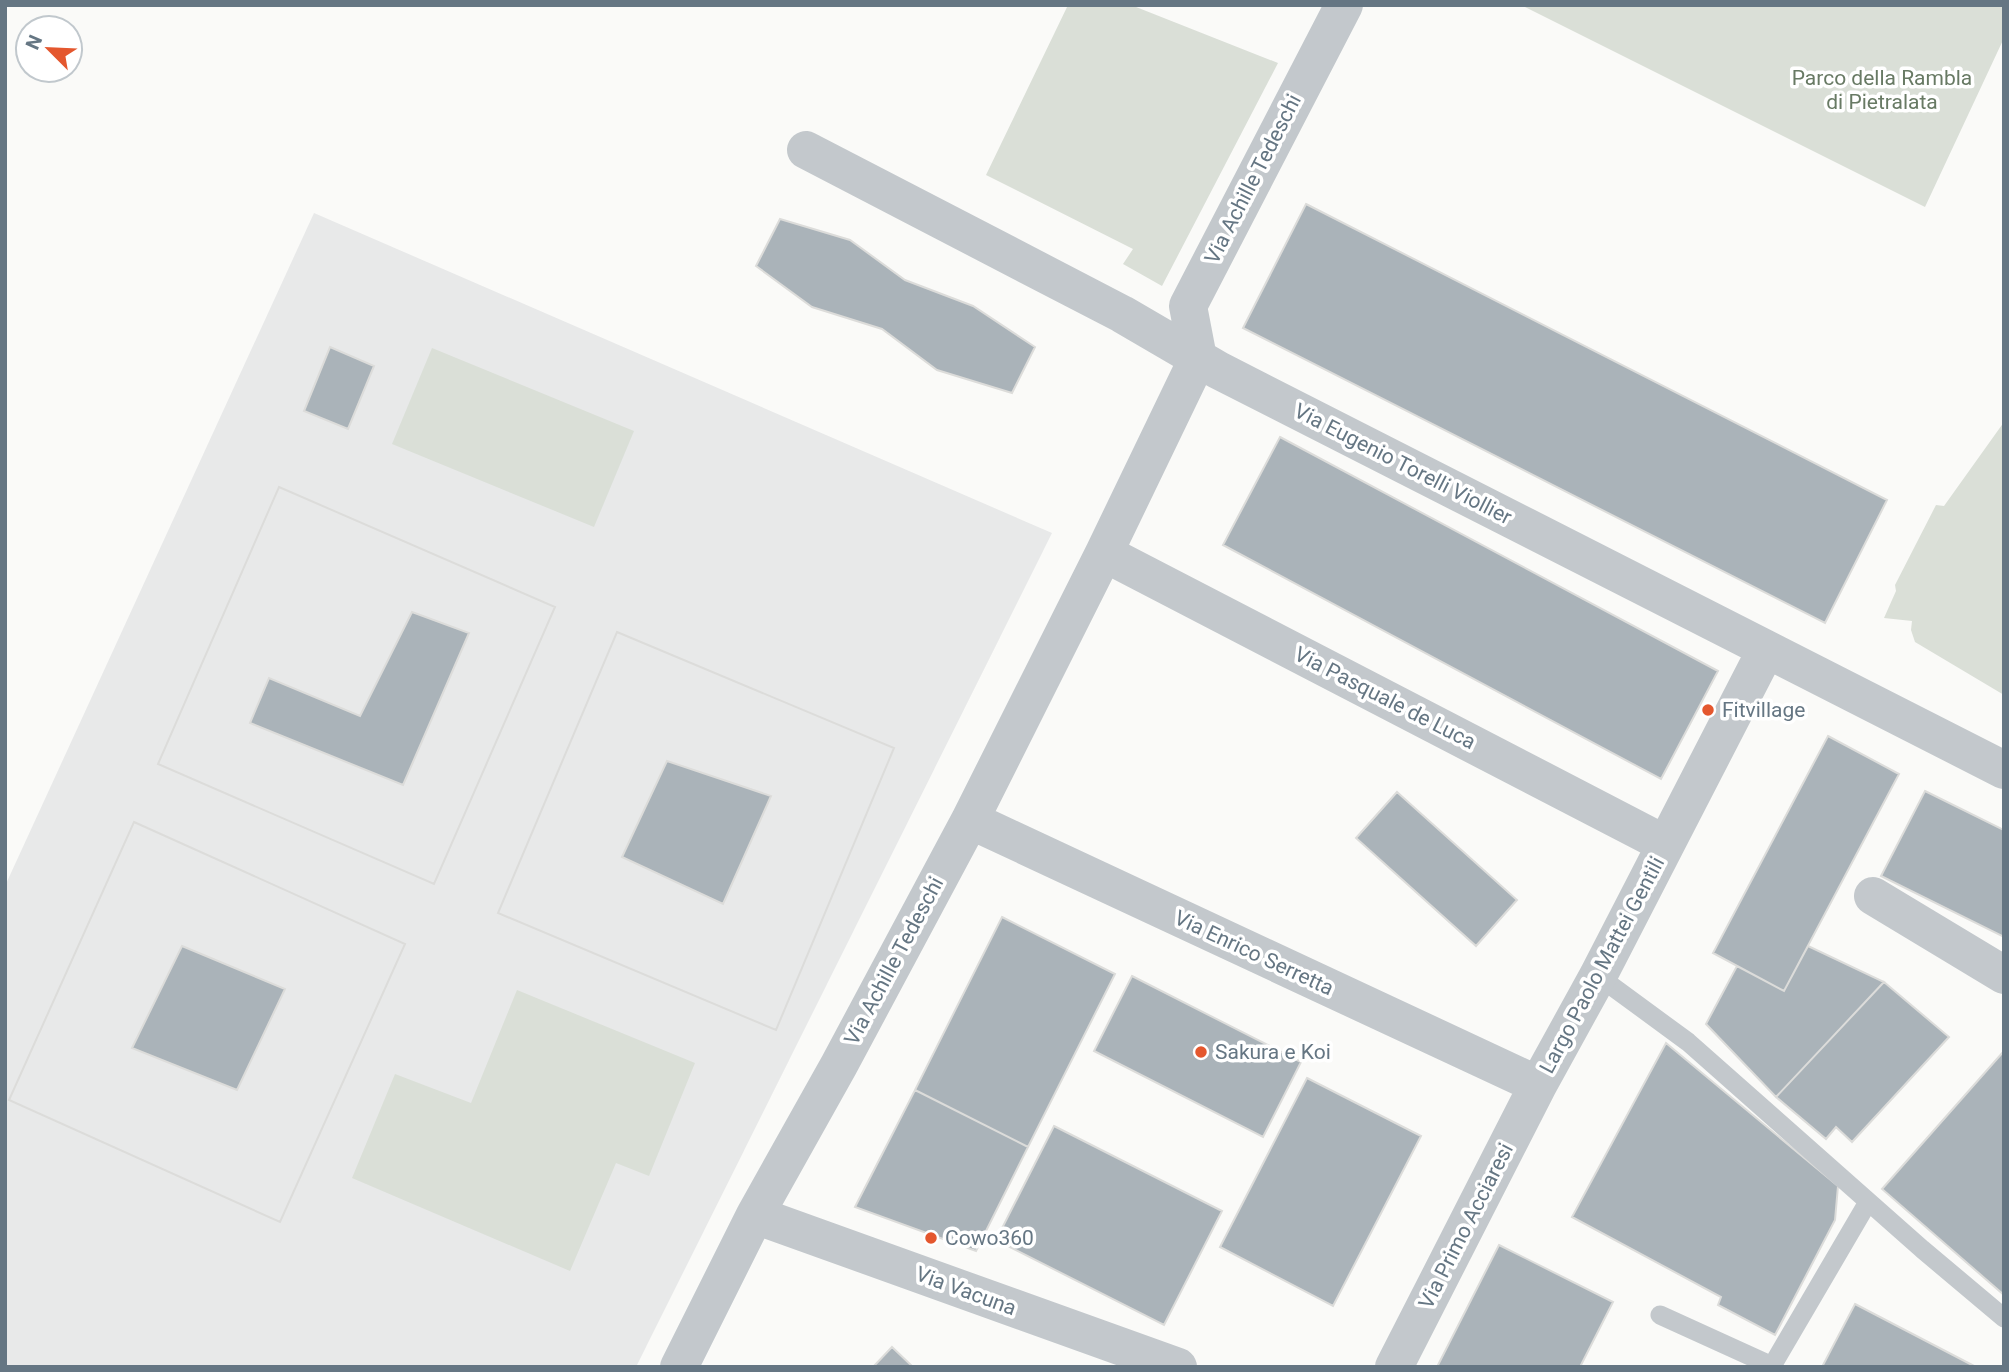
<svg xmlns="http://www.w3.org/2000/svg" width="2009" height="1372" viewBox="0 0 2009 1372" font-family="Roboto,sans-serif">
  <rect width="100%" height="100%" fill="#fafaf8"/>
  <!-- built -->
  <path fill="#e8e9e9" d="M314,213l738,320 -416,834h-631v-481z"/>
  <!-- green -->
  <path fill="#dadfd7" d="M1068,5h63l147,58 -116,223 -39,-22 10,-15 -147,-74z
    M1521,5h483v33l-79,169z
    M432,348l202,83 -40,96 -202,-83z
    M2004,422v273l-89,-53 -4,-12 1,-9 -28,-3 12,-27 -1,-6 41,-80 8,1z
    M517,990l178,73 -46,113 -33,-13 -46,108 -218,-93 43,-104 76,29z"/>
  <!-- building -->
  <path fill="#aab3b9" stroke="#dcdcda" stroke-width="2" fill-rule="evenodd" d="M1306,204l581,296 -62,123 -582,-295z
    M780,219l70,21 55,40 68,26 62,41 -23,46 -75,-23 -55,-41 -70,-22 -56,-41z
    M330,347l44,19 -26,63 -44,-18z
    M1280,437l438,234 -57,108 -438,-234z
    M279,487l276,120 -121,277 -276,-120zM412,612l57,21 -66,152 -153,-62 19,-45 91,38z
    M279,487l276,120 -121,277 -276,-120z
    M617,632l277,116 -118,282 -278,-117zM667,761l104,35 -48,108 -101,-47z
    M617,632l277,116 -118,282 -278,-117z
    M1828,736l71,38 -115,217 -71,-38z
    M1925,791l79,39v107l-123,-61z
    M1397,792l120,108 -41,46 -120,-108z
    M134,822l271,122 -125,278 -271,-122zM182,946l103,43 -48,101 -105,-42z
    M134,822l271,122 -125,278 -271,-122z
    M1002,917l113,57 -87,173 -113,-57z
    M1808,946l76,36 -108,115 -70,-73 31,-58 47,25z
    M1132,976l169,86 -38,75 -169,-86z
    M1884,982l65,55 -97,105 -16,-15 -10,12 -50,-42z
    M1666,1043l172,143 -3,34 -60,115 -57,-30 3,-8 -149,-80z
    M2004,1051v244l-122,-106z
    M1307,1078l114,58 -88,170 -113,-59z
    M915,1090l113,57 -52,104 -121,-44z
    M1054,1126l168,85 -58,114 -168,-85z
    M1499,1245l114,57 -33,65h-143z
    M1855,1304l121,63h-154z
    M892,1347l21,20h-40z"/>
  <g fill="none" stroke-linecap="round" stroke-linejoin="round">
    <!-- service -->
    <path stroke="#c3c8cc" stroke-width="19" d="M1598,976l90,66 234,207 82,69
      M1660,1315l112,51 96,-164"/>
    <!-- minor -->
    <path stroke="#c3c8cc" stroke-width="38" d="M806,150l316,164 96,56 786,400
      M1198,358l-10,-52 156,-301
      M1104,553l561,291
      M970,820l568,265
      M1873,896l131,79
      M755,1215l423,152
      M679,1367l76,-152 84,-150 131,-245 134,-267 94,-195
      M1394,1367l144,-282 60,-109 168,-326"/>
  </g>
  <!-- markers -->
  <g fill="#e4572e" stroke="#fff" stroke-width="2.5">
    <circle cx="1708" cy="710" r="7"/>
    <circle cx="1201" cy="1052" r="7"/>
    <circle cx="931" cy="1238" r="7"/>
  </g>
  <g text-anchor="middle" stroke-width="7" stroke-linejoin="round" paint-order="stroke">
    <!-- park labels -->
    <g font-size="21" fill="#687a64" stroke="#fff">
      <text x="1882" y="85">Parco della Rambla<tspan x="1882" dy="24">di Pietralata</tspan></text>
    </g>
    <!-- street labels -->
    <g font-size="21" fill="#657683" stroke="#fff">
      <text transform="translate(1253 179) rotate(-63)" y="7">Via Achille Tedeschi</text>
      <text transform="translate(1403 464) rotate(27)" y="7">Via Eugenio Torelli Viollier</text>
      <text transform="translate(1385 698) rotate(27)" y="7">Via Pasquale de Luca</text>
      <text transform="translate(1254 953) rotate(25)" y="7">Via Enrico Serretta</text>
      <text transform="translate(894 961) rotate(-62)" y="7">Via Achille Tedeschi</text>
      <text transform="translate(1602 965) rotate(-62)" y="7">Largo Paolo Mattei Gentili</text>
      <text transform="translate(1466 1226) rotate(-63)" y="7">Via Primo Acciaresi</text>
      <text transform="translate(966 1291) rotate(20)" y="7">Via Vacuna</text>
    </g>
    <!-- poi labels -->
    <g font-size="21" fill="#657683" stroke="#fff" text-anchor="start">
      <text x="1722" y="717">Fitvillage</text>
      <text x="1215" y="1059">Sakura e Koi</text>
      <text x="945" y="1245">Cowo360</text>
    </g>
  </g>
  <!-- border -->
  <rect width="2009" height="1372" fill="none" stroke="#657683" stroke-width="14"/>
  <!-- north arrow -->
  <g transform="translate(49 49) rotate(294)"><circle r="33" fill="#ffffff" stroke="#c1c8cd" stroke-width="2"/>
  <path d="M0-5L12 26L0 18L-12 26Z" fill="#e4572e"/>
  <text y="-10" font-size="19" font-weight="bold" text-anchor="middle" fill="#657683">N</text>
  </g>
</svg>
